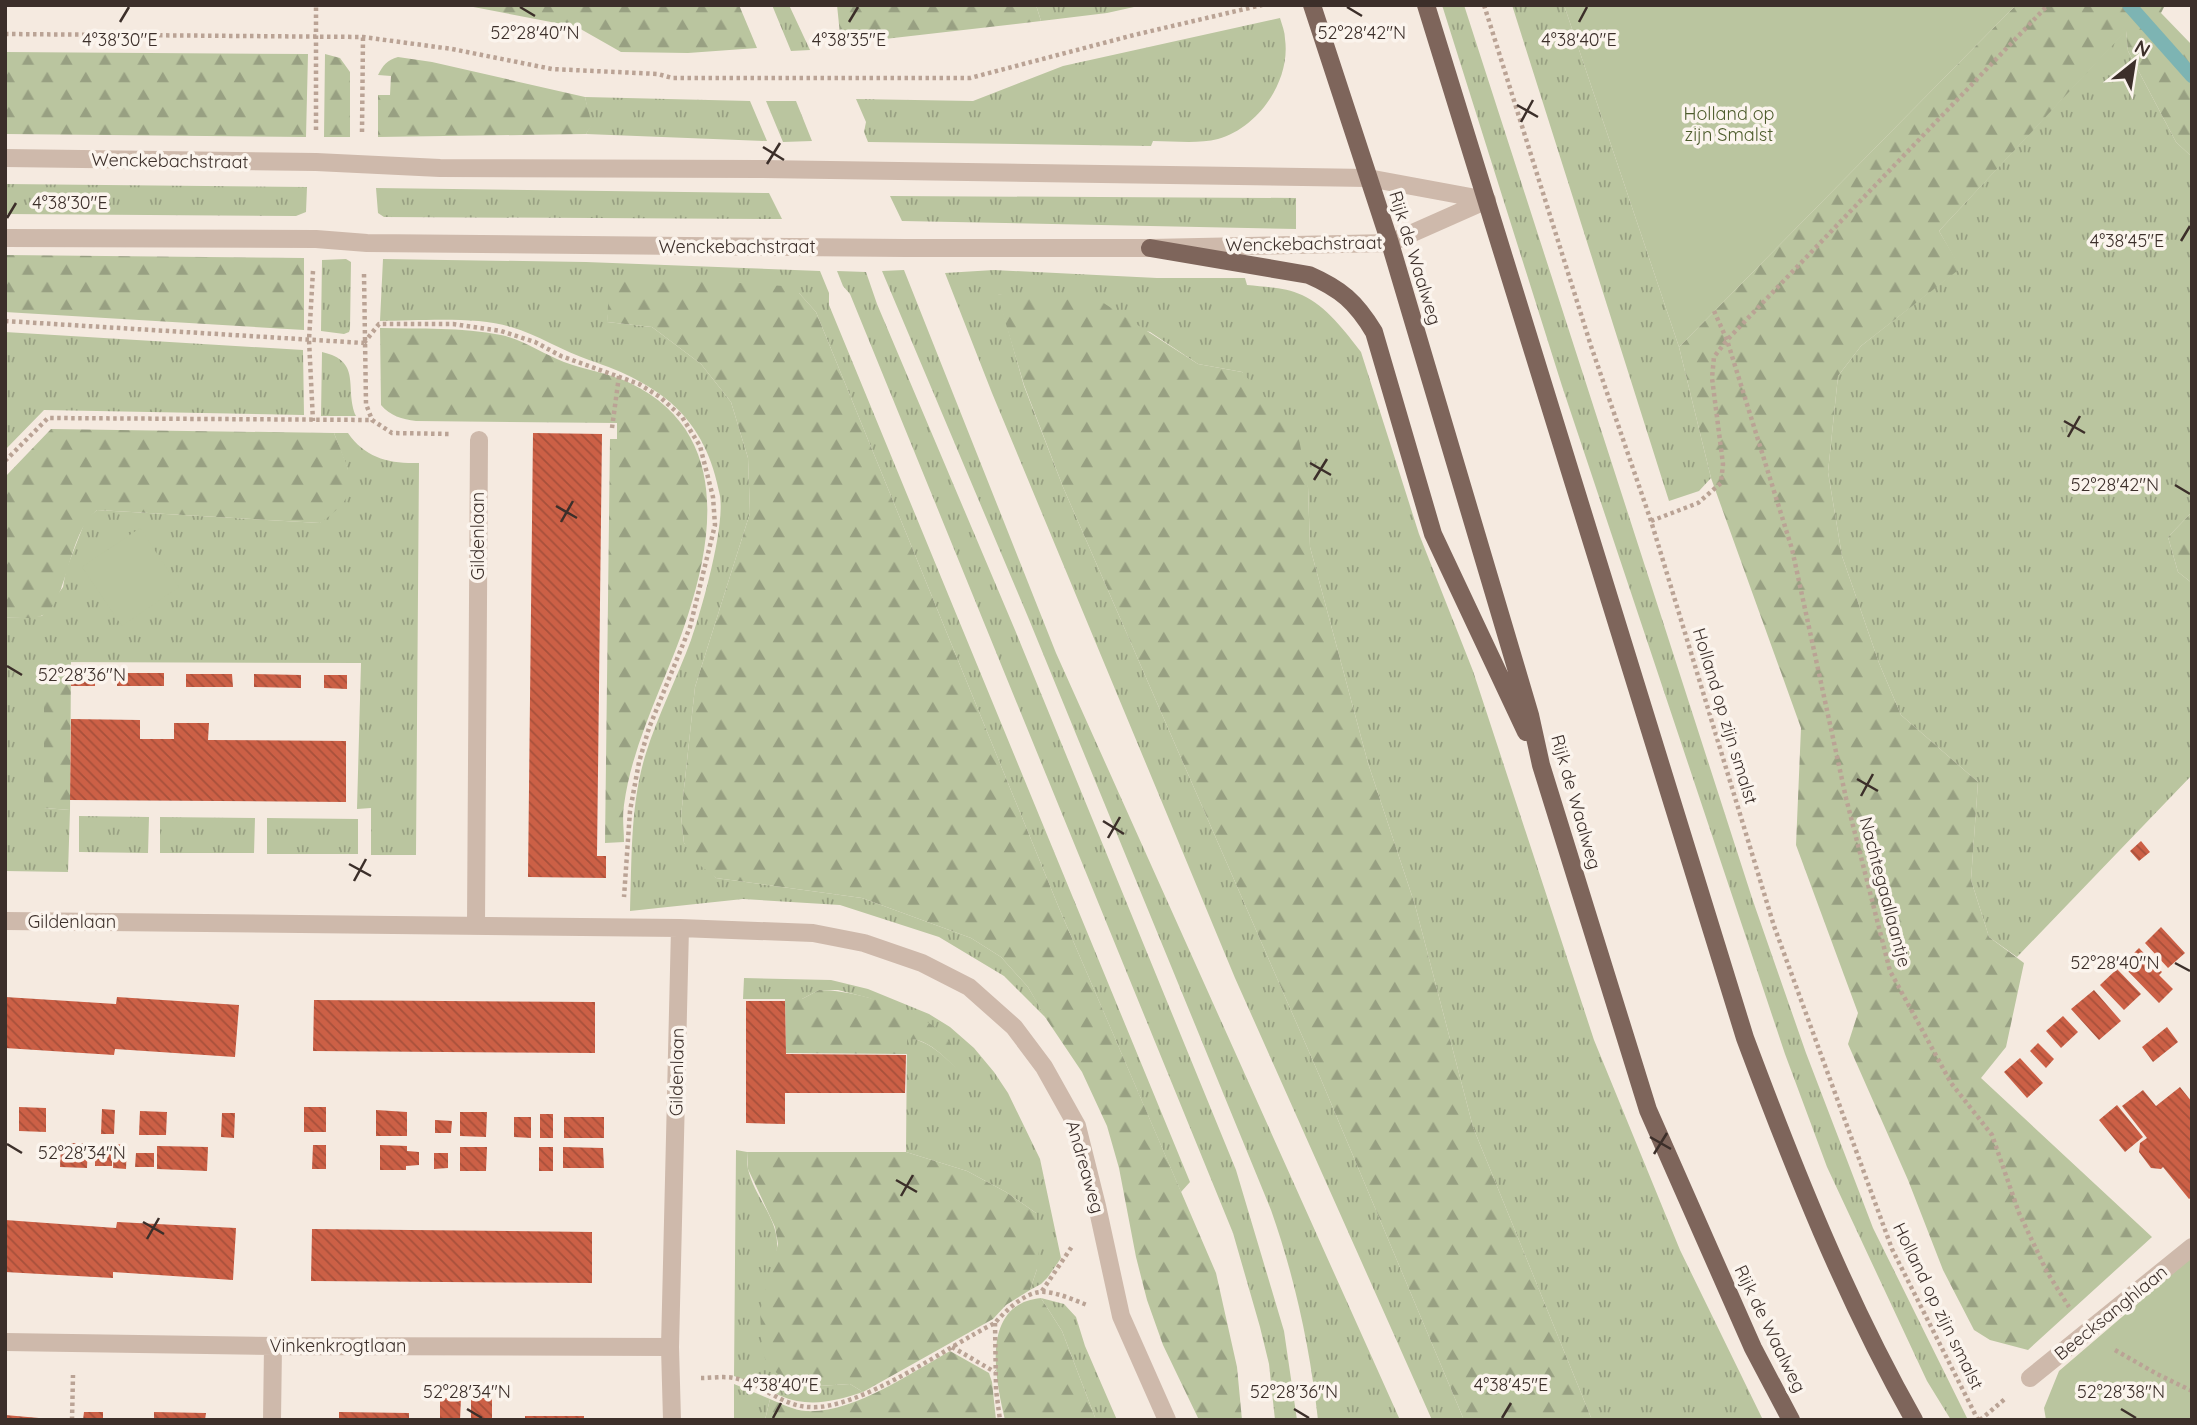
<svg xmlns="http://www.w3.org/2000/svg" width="2197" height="1425" viewBox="0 0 2197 1425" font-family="Quicksand,sans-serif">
  <defs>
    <pattern id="grass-tufts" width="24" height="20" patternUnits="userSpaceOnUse" patternTransform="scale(1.75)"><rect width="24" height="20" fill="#bac59f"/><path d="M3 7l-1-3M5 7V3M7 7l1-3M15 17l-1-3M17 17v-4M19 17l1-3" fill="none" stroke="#98a082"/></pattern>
    <pattern id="forest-firs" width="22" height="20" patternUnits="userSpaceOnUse" patternTransform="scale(1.75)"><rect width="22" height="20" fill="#bac59f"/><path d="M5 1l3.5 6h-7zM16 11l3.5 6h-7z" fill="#98a082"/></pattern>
    <pattern id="building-back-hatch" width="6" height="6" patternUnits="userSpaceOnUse" patternTransform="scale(1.75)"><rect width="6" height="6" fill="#cc6046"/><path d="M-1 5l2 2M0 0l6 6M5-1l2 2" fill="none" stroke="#a7503b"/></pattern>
  </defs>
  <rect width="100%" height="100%" fill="#f5eae0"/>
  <!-- grass -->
  <path fill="url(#grass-tufts)" d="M772,5h17l21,45 -19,1z
    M1036,5h107l-36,8 -66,8z
    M1442,5h22l289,896 53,152 67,175 95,192h-17l-24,-39 -100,-214 -42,-113 -223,-668z
    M1512,5h52l115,342 32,131 -12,13 -30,10z
    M1280,18c2,7 5,14 5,21 6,42 -27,89 -67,100 -20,5 -44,2 -65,2l-2,5 -283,-4 -4,-10 2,-10 -10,-23 117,2 90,-35z
    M2126,30l2,21 48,91 16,15v355l-24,25 10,35 14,11v192l-175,182 -28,-20 -18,-57 7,-98 -77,-67 -22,-52 -37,-107 -14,-84 10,-96 23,-30 99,-78 -21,-37z
    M585,97l165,4 17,40 -181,-7 5,-9z
    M766,101h30l16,40 -29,1z
    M5,184l302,3 -1,25 -10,4 -291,-2z
    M376,188l393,5 13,26 -398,-2 -6,-4z
    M890,196l406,2v31l-394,-8z
    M346,259l5,3 -1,67 -1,3 -5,2 -23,-3 1,-71z
    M383,259l203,3 234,9 9,22v12l361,877 -9,10 -122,-284 -243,-596 -17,-19 -190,13 -2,16 45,5 49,37 30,38 17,56 2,55 -55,174 -14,129 3,27 32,35 146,20 109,40 30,19 27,30 19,32 -43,-43 -65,-39 -99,-32 -97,-6 -113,12c2,-53 0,-107 16,-158 12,-38 31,-75 45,-113 11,-31 34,-113 29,-144 -14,-78 -59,-112 -131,-136 -26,-9 -51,-25 -78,-33 -36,-11 -93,-6 -131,-6z
    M904,270l152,383 344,767h-82c-8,-72 -23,-142 -47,-210l-243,-593 -146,-346z
    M994,270l163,8h88l2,7c18,2 38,2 55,10 24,11 43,36 59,57l58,182 54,137 121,369 86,210 83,170h-171l-119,-293 -58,-222 -47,-142 -58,-216 -2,-60 -66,-115 -44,-8 -48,-32 -152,-38 26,92 39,101 257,590 144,343h-32l-197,-442 -243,-585 -47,-120z
    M837,271l29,1 11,32 138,326 221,540 48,161 13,89h-22l-6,-56 -9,-37 -27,-94 -383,-939 -7,-8z
    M5,332l298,18 1,65 -260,-5 -39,40z
    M322,352c41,9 22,37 34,64h-35z
    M334,433h14c17,25 42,31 71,30l-3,392h-45v-47l-14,1 4,-146 -316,-1 -1,146 26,2 -2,62 -63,-1v-253l37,-2 21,-29 3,-17 20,-51 11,-9 223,13 28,-53z
    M79,816l70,1 -1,36 -69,-1z
    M160,817l95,1 -1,35h-94z
    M267,818l91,1v35h-91z
    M744,978l87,2 37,9 61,25 21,13 24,21 20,24 14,21 32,66 21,99 -13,19 -7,7 -11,6 7,-21 -1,-56 -30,-21 -39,-21 -61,-19 1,-114c22,2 36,18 52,32l-48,-55 -42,-17 -31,-8h-19l-17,9h-59z
    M736,1150l11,2c0,5 0,12 1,17 7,31 35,53 28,86l4,120 38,11 32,-2 13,8c-27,9 -54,16 -82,4 -16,-6 -30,-15 -47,-20z
    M1041,1298l23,6 12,13 9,29 32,74h-21l-34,-89z
    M734,1384l36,15 -5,21h-31z"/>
  <!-- forest -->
  <path fill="url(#forest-firs)" d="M463,5h276l18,43 -69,5 -67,-1 -44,-25z
    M837,5h199l5,16 -200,23z
    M2016,5h149l-4,8 31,32v112l-16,-15 -48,-91 -2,-20 -187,200 22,37 -100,78 -23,30 -10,96 14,84 37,107 22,52 77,67 -7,98 18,57 35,26 -18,84 -25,31 171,159 -124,113 -38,-10 -16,-10 -31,-60 -35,-90 -60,-136 10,-31 -62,-168 5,-117 -90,-250 -32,-131z
    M5,52l303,2 -2,83 -301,-3z
    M325,54l15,4 10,14v65h-26z
    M398,57l34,5 153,35 7,28 -6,9 -208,3v-42h12l1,-19 -13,-1c5,-10 9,-15 20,-18z
    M5,255l299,3v72l-299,-18z
    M629,275l154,11 16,7 17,19 243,596 157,365 21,94 5,53h-43l-36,-75 -16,-45 -11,-43 -17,-89 -12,-42 -25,-54 -35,-52 -19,-33 -27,-30 -30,-19 -109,-40 -146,-20 -19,-15 -13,-20 -3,-27 14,-129 55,-174 -2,-55 -17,-56 -30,-38 -49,-37 -45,-5 2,-34z
    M997,294l105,8 96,62 44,8 56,62 10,53 2,60 58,216 47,142 58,222 119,293h-128l-144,-343 -257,-590 -39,-102z
    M380,328c40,1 82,-1 121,7 23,5 42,19 63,27 21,8 45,11 66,21 96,46 86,146 58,232 -20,63 -55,123 -64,190 -2,12 0,25 0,37l-19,1 5,-404h7v-16l-201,-2c-14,-2 -26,-5 -35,-16z
    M51,429l283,4c17,44 31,59 -14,90l-223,-13c-30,24 -29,93 -54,105 -9,5 -27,2 -38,3v-141z
    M2192,512v71l-14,-11 -10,-35z
    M44,662h27l-1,148 -26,-2z
    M819,990c34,0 85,16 113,35 13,10 23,24 32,37l-5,9c-15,-14 -31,-33 -52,-32v15l-121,-1 -1,-54h17z
    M747,1152h159l61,19 39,21 30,21 4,29 -3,27 -7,21 -24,15 -13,14 -130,73 -13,-8 -32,2 -21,-5 -17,-5 -13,-12 -5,-14 -2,-39 18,-67 -3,-17 -27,-58z
    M1041,1298l21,33 34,89h-91c-10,-42 -25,-116 36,-122z
    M950,1351l39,22 3,9 4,38h-231l5,-21c12,5 23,11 36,12 46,3 105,-38 144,-60z"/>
  <!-- green -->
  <path fill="#bac59f" d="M1564,5h452l-337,342z
    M140,528l39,59 -57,39 -40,-59z
    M2192,1257v163h-146l-2,-12 15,-37z"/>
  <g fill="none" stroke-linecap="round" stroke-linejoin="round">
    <!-- stream -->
    <path stroke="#7db4b3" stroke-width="14" d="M2129,5l63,71"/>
  </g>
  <!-- building -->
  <path fill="url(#building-back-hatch)" d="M533,433l69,1 -5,422h9v22l-78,-1z
    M71,672l24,1v13h-24z
    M117,673h47v13h-47z
    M186,674h46l1,13h-47z
    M254,674l47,1v13l-47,-1z
    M324,675h23v14l-23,-1z
    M71,719l69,1v19h34v-16h35l-1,17 138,1v61l-276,-2z
    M2141,841l9,11 -11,9 -9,-10z
    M2161,927l24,26 -17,15 -23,-25z
    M2139,948l23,24 -3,3 14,14 -14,14 -37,-38z
    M2117,969l24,25 -17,16 -24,-25z
    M2094,990l27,31 -22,19 -28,-31z
    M5,997l111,7 1,-7 122,8 -4,52 -120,-8 -1,6 -109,-7z
    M314,1000l281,2v51l-282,-2z
    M746,1001h39l1,53 120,1 -1,38h-120v31l-39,-1z
    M2063,1016l15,16 -17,16 -15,-17z
    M2167,1027l11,15 -25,20 -11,-15z
    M2038,1043l16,16 -8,9 -16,-17z
    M2020,1058l23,25 -16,15 -23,-26z
    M2180,1087l12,15v95l-3,2 -26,-32 -2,2 -10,-1 -12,-16 1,-9 7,-5 -25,-32 21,-16 13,16z
    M2117,1105l26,32 -18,15 -26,-32z
    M19,1107l27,1v24l-27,-1z
    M304,1107h22v25h-22z
    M102,1109l13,1 -1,24h-13z
    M376,1110l31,2v24h-31z
    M140,1111l27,1 -1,23h-27z
    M460,1112h27l-1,25 -26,-1z
    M222,1113h13l-1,25 -13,-1z
    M540,1114h13v24h-13z
    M514,1117h17v21l-17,-1z
    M564,1117h40v21h-40z
    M435,1120l17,1 -1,12h-16z
    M61,1143h27l-1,25 -27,-1z
    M114,1144l13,1 -1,24 -13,-1z
    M313,1145h13v24h-14z
    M380,1145l27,1v5l12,1v13l-13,1v4h-26z
    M157,1146l51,1 -1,24 -50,-2z
    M460,1147h27l-1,24h-26z
    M539,1147h14v24h-14z
    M563,1147l40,1 1,20h-41z
    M95,1151h17v15h-17z
    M136,1153h18v14h-19z
    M434,1153h14v15l-14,1z
    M5,1220l111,8 1,-6 119,6 -3,52 -120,-8v6l-108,-6z
    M312,1229l280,3v51l-281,-2z
    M440,1398h21l-1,22h-20z
    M471,1398h21v22h-21z
    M84,1412h19v8h-20z
    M154,1412l52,1 -1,7h-51z
    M339,1412l70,1v7h-70z
    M5,1415l34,3v2h-34z
    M525,1416h59v4h-59z"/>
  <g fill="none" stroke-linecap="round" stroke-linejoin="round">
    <!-- path -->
    <path stroke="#baa395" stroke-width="4.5" stroke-dasharray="3.5 3.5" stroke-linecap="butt" d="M1484,5l107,341 60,175 123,405 118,323 86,171
      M5,34l358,3 89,12 100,20 106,5 14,4h298l164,-43 128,-30
      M316,130v-125
      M362,132l1,-95
      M313,271l-4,69 4,81
      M364,274l2,130 6,16 20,13 58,1
      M1714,311l13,29 65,209 54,249 44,173 61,112 41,52 27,78 28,59 22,35
      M5,321l359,22
      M364,343l15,-19h74l48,7 34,11 26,14 78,28 21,13 22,20 18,29 13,51 2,28 -25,102 -41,101 -10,34 -9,49 -6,86
      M612,428l7,-52
      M5,461l43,-43 324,2
      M1651,521l47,-18 23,-20 2,-19 -11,-86 2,-21 13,-17 321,-335
      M1042,1291l31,-46
      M995,1323l1,67 4,30
      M952,1347l43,25
      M2115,1350l42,24 35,17
      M701,1378c10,0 23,-2 33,0 26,5 48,28 75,29 50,4 139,-61 186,-84 10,-12 32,-33 50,-31 14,1 29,8 42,13
      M72,1420l1,-45
      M1980,1420l26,-22"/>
    <!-- minor -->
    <path stroke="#ceb9ab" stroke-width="18" d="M5,158l311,4 124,6 320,1 608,9 119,22
      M5,238l311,1 51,4 538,5h245l240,-5 97,-43
      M5,921l675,7 -10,419 2,73
      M476,925l3,-485
      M680,928l133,5 51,10 58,20 47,24 45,40 30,40 33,59 20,80 24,110 46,104
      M5,1342l268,4 397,1
      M2030,1378l162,-131
      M272,1420l1,-74"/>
    <!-- major -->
    <path stroke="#7e655b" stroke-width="18" d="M1312,5l78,238 140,472 11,50 107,345 105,238 38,72
      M1426,5l319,1033c49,131 100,260 169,382
      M1150,248l159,27c32,14 47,27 65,57l59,202 93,198"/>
  </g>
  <!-- ticks -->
  <path fill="none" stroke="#3c2f2a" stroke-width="2.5" d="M520,7l15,9M1347,7l15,9M120,22l9,-15M849,22l9,-15M1579,22l8,-15M1517,105l21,12M1521,122l12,-22M763,147l21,13M767,164l13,-21M7,218l9,-15M2181,241l9,-15M2064,421l21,12M2068,437l12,-21M1310,463l21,12M1314,480l13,-21M2175,485l15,9M556,506l21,12M561,522l12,-21M7,666l15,9M1857,779l21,12M1861,796l12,-22M1103,821l21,13M1108,838l12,-21M349,864l22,12M354,881l12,-22M2175,963l15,8M1650,1137l21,12M7,1144l15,9M1654,1154l13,-21M896,1180l21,12M901,1196l12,-21M143,1222l21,12M147,1239l12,-21M467,1409l15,9M1294,1409l15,9M2121,1409l15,9M773,1418l8,-15M1502,1418l9,-15"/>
  <g text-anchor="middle" stroke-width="7" stroke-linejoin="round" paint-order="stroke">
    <!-- park labels -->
    <g font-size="18" fill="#4d5c2c" stroke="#fbf4ed">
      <text x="1729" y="120">Holland op<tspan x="1729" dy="21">zijn Smalst</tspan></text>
    </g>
    <!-- street labels -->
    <g font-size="18" fill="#3c2f2a" stroke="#fbf4ed">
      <text transform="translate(170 161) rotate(1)" y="6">Wenckebachstraat</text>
      <text transform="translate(1304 244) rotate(-1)" y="6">Wenckebachstraat</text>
      <text x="737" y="253">Wenckebachstraat</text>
      <text transform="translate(1415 258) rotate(73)" y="6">Rijk de Waalweg</text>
      <text transform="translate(478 536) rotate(-90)" y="6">Gildenlaan</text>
      <text transform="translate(1725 716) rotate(73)" y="6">Holland op zijn smalst</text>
      <text transform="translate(1576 802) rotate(74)" y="6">Rijk de Waalweg</text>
      <text transform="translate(1885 892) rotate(75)" y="6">Nachtegaallaantje</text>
      <text x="72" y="928">Gildenlaan</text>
      <text transform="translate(677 1072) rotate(-89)" y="6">Gildenlaan</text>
      <text transform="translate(1085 1167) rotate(74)" y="6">Andreaweg</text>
      <text transform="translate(1938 1306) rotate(64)" y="6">Holland op zijn smalst</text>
      <text transform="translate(2111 1313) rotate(-39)" y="6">Beecksanghlaan</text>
      <text transform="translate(1770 1329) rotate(64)" y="6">Rijk de Waalweg</text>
      <text x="338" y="1352">Vinkenkrogtlaan</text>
    </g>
  </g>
  <g font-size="18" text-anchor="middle" fill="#3c2f2a" stroke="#fbf4ed" stroke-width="7" stroke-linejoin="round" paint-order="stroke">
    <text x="535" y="39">52°28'40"N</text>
    <text x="1362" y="39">52°28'42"N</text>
    <text x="1579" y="46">4°38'40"E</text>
    <text x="120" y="46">4°38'30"E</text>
    <text x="849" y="46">4°38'35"E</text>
    <text x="70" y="209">4°38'30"E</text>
    <text x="2127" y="247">4°38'45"E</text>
    <text x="2115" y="491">52°28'42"N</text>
    <text x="82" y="681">52°28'36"N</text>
    <text x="2115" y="969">52°28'40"N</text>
    <text x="82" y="1159">52°28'34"N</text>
    <text x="781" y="1391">4°38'40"E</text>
    <text x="1511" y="1391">4°38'45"E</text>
    <text x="467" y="1398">52°28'34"N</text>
    <text x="1294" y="1398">52°28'36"N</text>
    <text x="2121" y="1398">52°28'38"N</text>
  </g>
  <!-- border -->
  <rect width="2197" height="1425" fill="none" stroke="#3c2f2a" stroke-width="14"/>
  <!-- north arrow -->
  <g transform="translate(2134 63) rotate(30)" stroke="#fbf4ed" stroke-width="5" paint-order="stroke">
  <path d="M0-5L12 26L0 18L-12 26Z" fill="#3c2f2a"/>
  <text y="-10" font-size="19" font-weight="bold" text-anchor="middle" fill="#3c2f2a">N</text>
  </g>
</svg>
